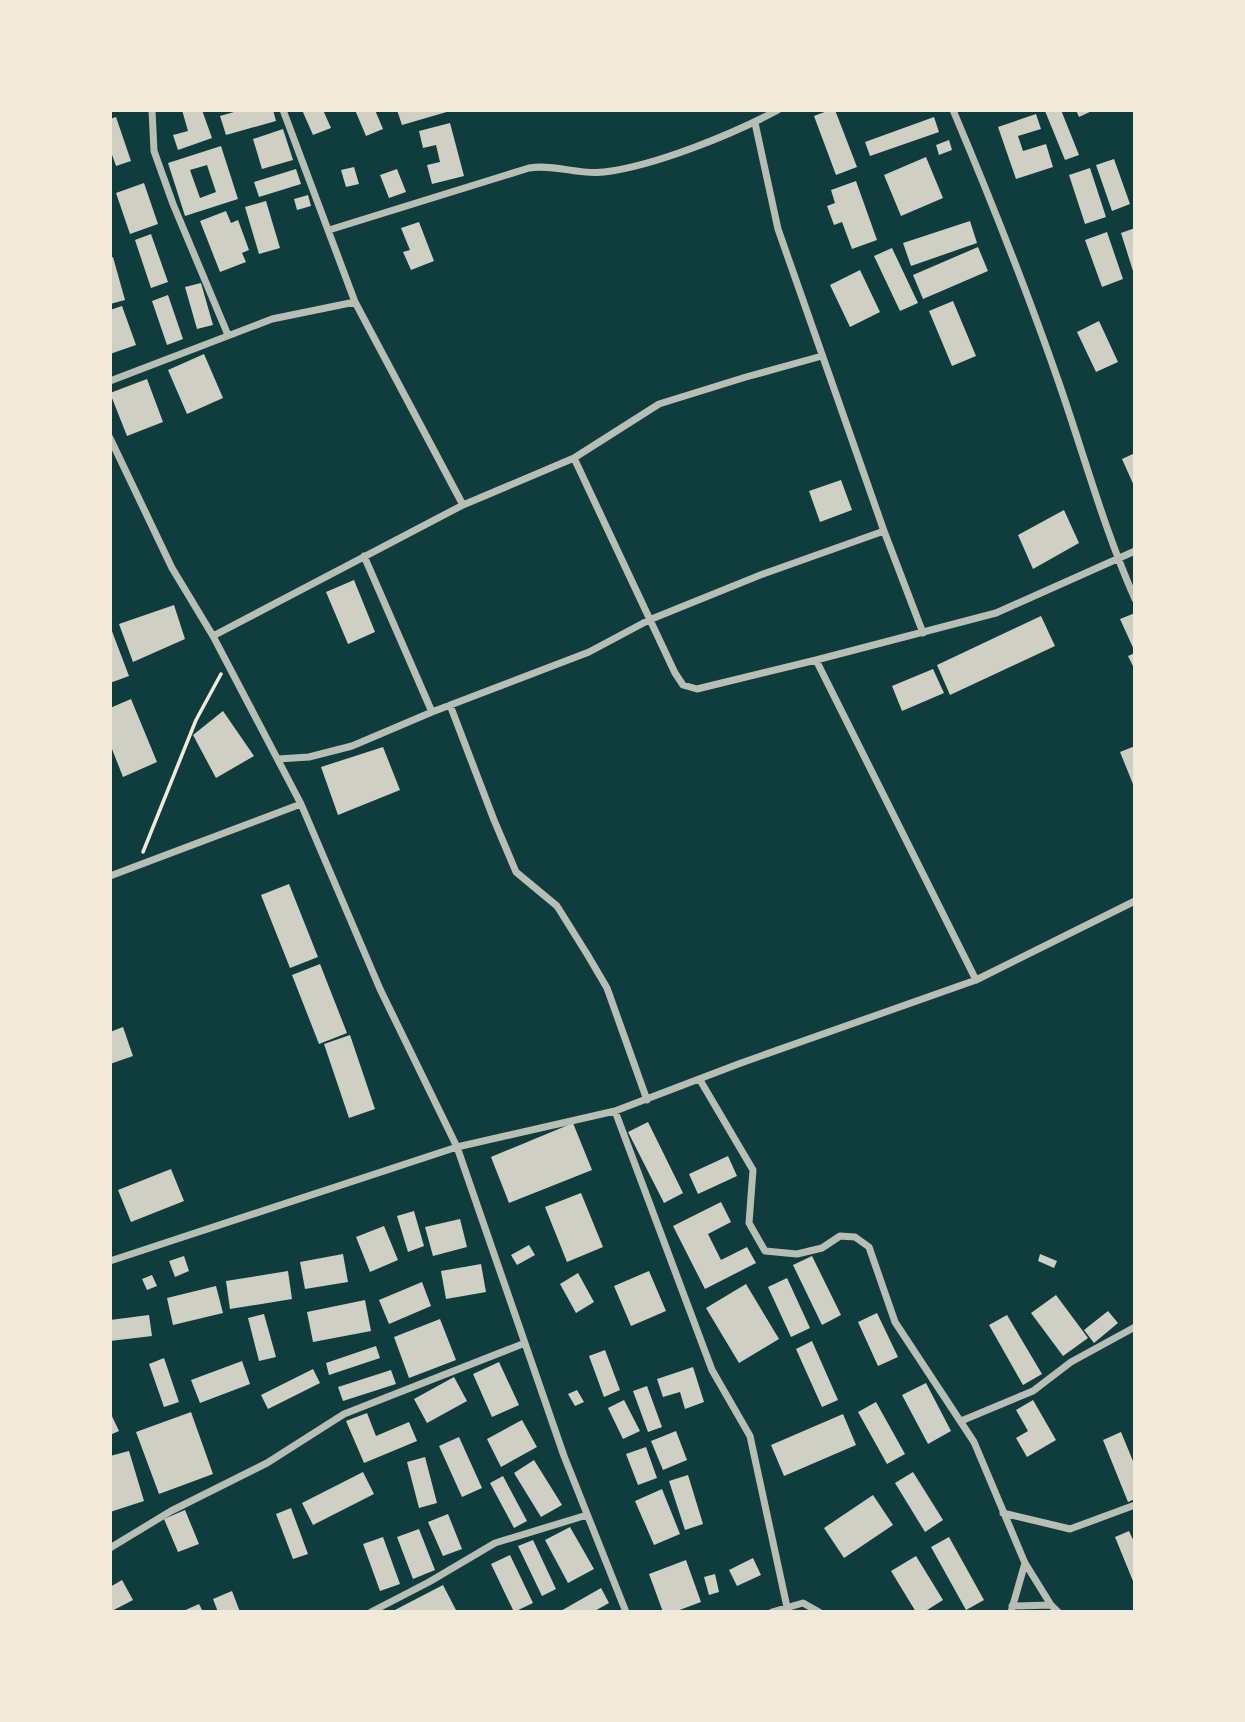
<svg xmlns="http://www.w3.org/2000/svg" width="1245" height="1722" viewBox="0 0 1245 1722" font-family="'Titillium Web',sans-serif">
  <rect width="100%" height="100%" fill="#0f3d3e"/>
  <!-- building -->
  <path fill="#cfcfc3" fill-rule="evenodd" d="M182,110h20l10,28 -34,12 -5,-15 15,-4z
    M241,110h32l3,11 -50,14 -6,-19z
    M302,110h21l8,18 -18,7z
    M355,110h20l8,19 -17,7z
    M397,110h53v1l-48,14z
    M830,110h5l22,57 -21,8 -22,-59z
    M1061,110l18,45 -14,5 -20,-49z
    M1076,110h18l-15,7z
    M1036,114l5,15 -23,7 5,15 23,-7 7,23 -37,12 -18,-52z
    M116,117l15,44 -15,5 -6,-17v-30z
    M934,117l5,15 -69,24 -5,-14z
    M450,123l14,53 -32,8 -5,-19 13,-3 -4,-17 -13,3 -4,-17z
    M283,129l10,31 -31,9 -9,-30z
    M949,140l3,10 -13,5 -3,-10z
    M221,146l17,53 -53,17 -17,-53zM207,165l9,27 -16,6 -10,-28z
    M926,157l17,41 -42,18 -17,-41z
    M1114,159l16,45 -18,7 -16,-46z
    M354,167l5,17 -13,3 -5,-17z
    M1090,168l16,49 -21,7 -16,-49z
    M296,169l5,15 -42,13 -5,-15z
    M397,169l9,23 -17,6 -9,-23z
    M856,181l21,59 -25,9 -10,-27 -8,3 -7,-19 8,-3 -4,-13z
    M144,183l14,41 -28,10 -14,-41z
    M308,195l3,11 -14,4 -3,-11z
    M266,201l14,47 -21,6 -14,-47z
    M226,211l5,12 7,-3 11,30 -7,3 4,9 -26,10 -20,-51z
    M970,221l7,22 -66,23 -8,-23z
    M419,222l15,39 -23,9 -8,-18 7,-2 -9,-22z
    M1135,228v46h-1l-13,-41z
    M1107,232l16,47 -21,8 -17,-47z
    M151,234l17,48 -17,6 -16,-48z
    M978,247l10,24 -65,28 -10,-24z
    M892,248l26,55 -18,8 -26,-55z
    M113,257l12,43 -15,4v-46z
    M860,270l20,42 -30,15 -20,-42z
    M201,283l12,42 -16,4 -12,-42z
    M168,295l15,44 -16,6 -15,-44z
    M953,301l23,55 -24,10 -23,-55z
    M122,306l14,39 -26,9v-44z
    M1099,321l19,41 -22,10 -19,-40z
    M204,354l19,44 -36,16 -19,-44z
    M147,379l16,43 -36,14 -17,-43z
    M1135,453v35l-13,-29z
    M841,480l11,30 -32,12 -11,-31z
    M1064,510l15,33 -46,26 -15,-34z
    M354,580l21,52 -27,12 -22,-52z
    M174,605l11,34 -52,23 -14,-38z
    M1135,613v39l-15,-33z
    M1041,616l14,30 -105,49 -13,-30z
    M110,626l19,50 -19,7z
    M1135,653v17l-7,-14z
    M933,669l11,24 -42,18 -10,-25z
    M131,699l26,63 -34,15 -13,-33v-36z
    M223,711l31,45 -38,22 -23,-43z
    M1135,746v43l-15,-37z
    M383,747l17,43 -62,25 -17,-48z
    M289,884l29,73 -28,11 -29,-73z
    M320,964l27,69 -28,11 -27,-69z
    M123,1027l10,29 -23,8v-32z
    M350,1035l25,74 -26,9 -25,-74z
    M648,1122l35,71 -19,10 -36,-71z
    M573,1123l19,47 -83,33 -18,-46z
    M728,1156l9,20 -39,18 -9,-20z
    M171,1169l13,32 -53,21 -13,-32z
    M581,1193l22,54 -36,15 -22,-55z
    M721,1202l10,20 -23,12 13,26 26,-13 9,16 -51,26 -32,-63z
    M414,1211l10,35 -16,6 -11,-36z
    M460,1219l7,28 -34,9 -8,-29z
    M384,1226l14,34 -28,12 -14,-35z
    M529,1245l6,10 -18,10 -6,-10z
    M343,1254l5,28 -43,7 -5,-27z
    M1040,1254l17,7 -3,7 -16,-7z
    M184,1256l5,15 -14,6 -6,-16z
    M812,1256l29,59 -19,10 -29,-60z
    M481,1264l5,28 -40,7 -5,-28z
    M288,1271l4,28 -62,10 -4,-28z
    M649,1271l17,40 -35,15 -17,-40z
    M578,1273l16,29 -18,11 -16,-29z
    M152,1275l5,11 -10,4 -5,-11z
    M787,1278l23,50 -19,9 -23,-50z
    M422,1282l9,24 -42,18 -10,-24z
    M746,1284l33,55 -40,24 -33,-55z
    M216,1286l7,27 -50,12 -6,-27z
    M1056,1295l32,43 -25,18 -32,-43z
    M365,1300l6,31 -58,11 -6,-30z
    M1108,1311l10,12 -24,20 -10,-13z
    M877,1313l21,44 -20,9 -20,-44z
    M264,1314l12,43 -17,4 -11,-43z
    M149,1315l3,21 -42,5v-21z
    M1007,1315l35,59 -19,11 -34,-60z
    M440,1319l16,41 -47,18 -15,-41z
    M812,1341l26,59 -16,7 -26,-58z
    M376,1346l4,12 -51,17 -3,-12z
    M605,1350l15,40 -16,7 -15,-41z
    M164,1358l15,44 -15,5 -15,-43z
    M242,1361l8,23 -50,19 -9,-23z
    M499,1362l20,43 -27,12 -19,-43z
    M693,1367l11,35 -19,7 -5,-17 -17,5 -6,-18z
    M313,1369l7,14 -52,26 -7,-14z
    M391,1370l5,14 -53,17 -5,-14z
    M454,1377l13,24 -40,22 -13,-24z
    M926,1383l25,48 -23,13 -26,-49z
    M647,1386l15,41 -14,5 -15,-41z
    M577,1390l7,12 -9,4 -7,-12z
    M624,1400l16,31 -17,8 -15,-31z
    M1033,1400l23,40 -29,17 -11,-19 12,-7 -12,-21z
    M876,1402l29,52 -18,10 -29,-52z
    M110,1412l9,19 -9,4z
    M191,1412l22,62 -54,20 -23,-62z
    M367,1413l9,23 33,-14 8,19 -53,22 -18,-42z
    M843,1414l13,31 -72,31 -13,-31z
    M522,1420l15,27 -36,20 -14,-28z
    M676,1431l11,29 -24,10 -12,-29z
    M1121,1432l14,34v33l-7,3 -25,-62z
    M459,1437l23,51 -20,9 -23,-51z
    M646,1447l11,31 -19,7 -12,-31z
    M129,1451l15,50 -34,11v-56z
    M425,1457l12,46 -18,5 -12,-46z
    M534,1460l28,45 -21,12 -27,-44z
    M363,1472l11,22 -61,31 -11,-22z
    M913,1472l30,48 -18,12 -30,-49z
    M688,1475l15,49 -18,6 -16,-49z
    M503,1476l24,45 -13,7 -24,-45z
    M662,1489l18,45 -26,11 -19,-44z
    M873,1495l20,30 -49,33 -20,-30z
    M291,1508l17,46 -15,5 -17,-45z
    M185,1510l14,34 -21,8 -14,-33z
    M448,1514l14,35 -19,7 -15,-34z
    M570,1527l24,42 -26,14 -23,-43z
    M419,1529l16,41 -22,9 -16,-42z
    M1129,1531l6,13v42l-20,-49z
    M383,1537l17,47 -20,7 -17,-47z
    M949,1537l35,63 -18,10 -35,-63z
    M533,1540l23,49 -14,7 -24,-50z
    M510,1555l23,48 -19,9 -23,-48z
    M916,1556l27,44 -19,12h-8l-25,-41z
    M753,1558l8,17 -24,11 -8,-16z
    M686,1560l15,42 -27,10h-11l-14,-38z
    M715,1574l4,18 -10,3 -5,-18z
    M122,1580l11,20 -23,12v-25z
    M443,1585l14,27h-66z
    M601,1588l8,15 -16,9h-34z
    M232,1591l8,21h-22l-5,-13z
    M199,1604l4,8h-22z"/>
  <g fill="none" stroke-linecap="round" stroke-linejoin="round">
    <!-- path -->
    <path stroke="#f1e9da" stroke-width="3.5" d="M143,852l53,-132 25,-46"/>
    <!-- minor -->
    <path stroke="#b8beb3" stroke-width="7" d="M152,110l2,41 19,53 55,131
      M283,110l72,192 108,203
      M953,110c38,90 74,181 106,273 25,72 45,146 76,216
      M755,123l23,106 106,302 39,102
      M329,230l200,-62c27,-4 49,7 75,4 51,-6 129,-38 174,-62
      M110,381l162,-62 83,-17
      M110,438l62,130 41,68 88,168 79,185 77,158 107,309 62,156
      M574,458l101,215 8,12 14,4 119,-29 180,-47 139,-62
      M364,556l68,156
      M213,636l250,-131 111,-47 85,-54 87,-27 76,-21
      M816,660l160,320
      M450,705l44,115 22,52 41,34 30,48 20,34 40,112
      M278,759l31,-2 43,-11 80,-34 157,-60 60,-32 114,-46 121,-43
      M110,876l191,-72
      M700,1080l53,90 -4,53 16,28 32,3 25,-6 18,-12 15,1 14,10 26,75 79,120 51,121 26,42 7,7
      M615,1111l97,259 38,66 37,171
      M110,1261l347,-114 158,-36 126,-48 235,-83 159,-79
      M961,1421l72,-30 38,-29 64,-35
      M1003,1513l67,16 65,-24
      M110,1548l61,-37 96,-48 77,-49 181,-71
      M1012,1606l39,-1
      M371,1612l58,-30 66,-39 92,-28
      M772,1612l31,-9 16,9
      M1011,1612l14,-49"/>
  </g>
  <!-- border -->
  <rect width="1245" height="1722" fill="none" stroke="#f1e9da" stroke-width="224"/>
</svg>
